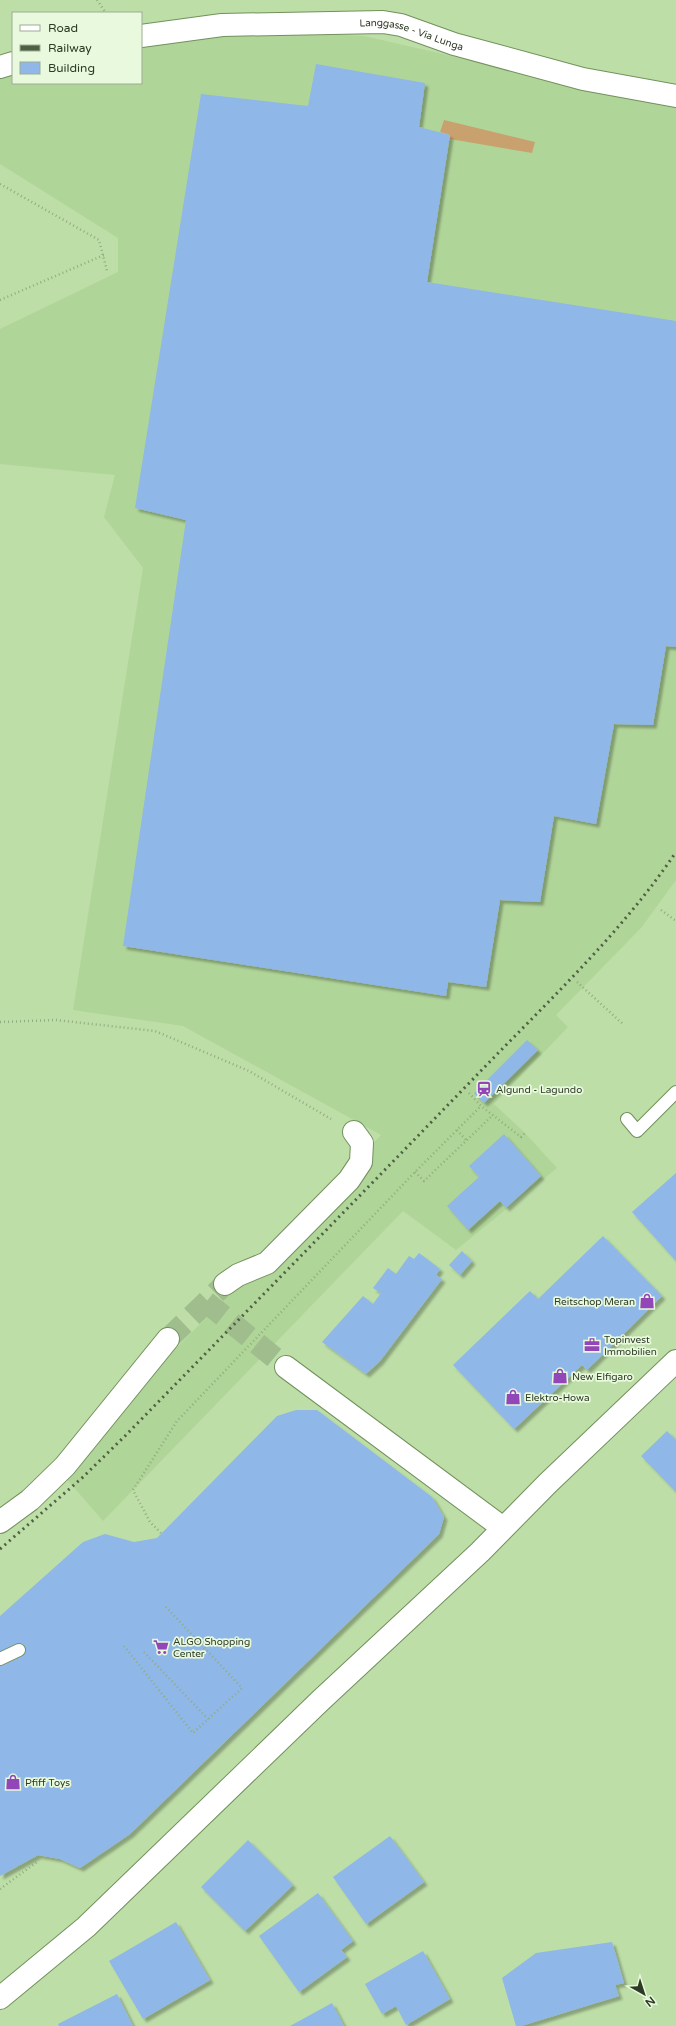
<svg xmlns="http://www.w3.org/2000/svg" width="676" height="2026" viewBox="0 0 676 2026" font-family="'Varela Round',sans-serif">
  <defs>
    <filter id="shadow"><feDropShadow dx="3.5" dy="3.5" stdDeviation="1" flood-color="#0004"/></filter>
  </defs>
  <rect width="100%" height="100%" fill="#bddea7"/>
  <!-- built -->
  <path fill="#b0d598" d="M254,31l110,5 312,71v773l-35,48 -85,87 12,12 -74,77 31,29 32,35 -101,82 -53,-39 -300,310 -46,-53 164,-165 160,-168 -198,-109 -110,-16 70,-442 -39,-51 11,-42 -115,-11v-135l118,-57v-34l-118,-74v-87l13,-5v11h128v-38z"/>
  <!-- green -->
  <path fill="#c9a16e" d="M444,120l91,22 -3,11 -82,-14v-4l-10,-3z"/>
  <!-- building -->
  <path fill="#8fb7e7" filter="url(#shadow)" d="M316,64l109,19 -6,44 31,8 -23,147 249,39v326l-10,-1 -13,79 -39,-1 -18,100 -42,-8 -14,86 -40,-2 -14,87 -38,-5 -2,14 -323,-50 63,-426 -51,-12 66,-414 107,12z
    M527,1040l11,10 -54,53 -10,-10z
    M504,1134l37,42 -35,32 -6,-7 -32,29 -21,-24 32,-29 -10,-11z
    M676,1173v88l-44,-49z
    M603,1236l59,60 -75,74 -5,-5 -68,64 -61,-64 77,-74 8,8z
    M462,1251l10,10 -12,14 -11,-10z
    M419,1253l21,16 -4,6 6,4 -62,82 -14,13 -44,-32 41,-46 10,8 8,-11 -8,-5 15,-20 8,6 13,-18 5,3z
    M296,1410h21l115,87 12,20 -5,17 -309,300 -50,34 -20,-9 -22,-4 -38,21v-260l83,-74 22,-8 29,8 23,-4 120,-122z
    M667,1431l9,9v52l-35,-36z
    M390,1836l34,46 -58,42 -33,-47z
    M248,1840l45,45 -48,46 -44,-44z
    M318,1893l35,48 -12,9 6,7 -48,35 -40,-56z
    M176,1922l34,58 -67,39 -34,-58z
    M612,1942l12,41 -9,2 4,11 -98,30h-5l-14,-48 34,-25z
    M423,1951l27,48 -44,26 -10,-19 -14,8 -17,-30z
    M117,1994l16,32h-74l-1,-2z
    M332,2003l12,23h-54z"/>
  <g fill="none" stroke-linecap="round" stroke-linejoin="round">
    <!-- minor-tunnel -->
    <path stroke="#a0bd8d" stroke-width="22" stroke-dasharray="22 11" stroke-linecap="butt" d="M206,1302l80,65
      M168,1339l57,-55"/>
    <defs>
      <path id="service" d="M627,1119l10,12 39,-39
        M0,1659l19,-9"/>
      <g id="minor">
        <path id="s1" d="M141,36l81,-11 161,-3 18,3 53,19 129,35 93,17"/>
        <path d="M0,67l13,-4"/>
        <path d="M225,1284l13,-9 29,-12 82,-83 12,-18 1,-19 -8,-11"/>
        <path d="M286,1367l217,161"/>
        <path d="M0,1522l30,-22 35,-34 103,-127"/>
      </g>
      <path id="secondary" d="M0,1998l86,-71 234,-226 160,-149 68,-69 128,-122"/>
    </defs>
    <!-- service casing -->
    <use href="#service" stroke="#72915d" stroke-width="14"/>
    <!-- minor casing -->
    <use href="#minor" stroke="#72915d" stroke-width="24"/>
    <!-- secondary casing -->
    <use href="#secondary" stroke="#72915d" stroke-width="24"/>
    <!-- path -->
    <path stroke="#91ac7f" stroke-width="2.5" stroke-dasharray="1 3" stroke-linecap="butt" d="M97,0l9,13
      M0,184l99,56 8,31
      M0,300l104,-45
      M661,910l15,11
      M577,982l47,43
      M0,1022l56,-2 99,11 94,40 82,48
      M469,1093l12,13 40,31 4,-4
      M457,1130l9,10
      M415,1172l9,9 69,-66
      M161,1533l-11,-11 -17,-32 44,-69 238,-249 66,-66
      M124,1646l69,87 49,-45 -77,-82
      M144,1652l64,67
      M0,1889l37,-27"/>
    <!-- service -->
    <use href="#service" stroke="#fff" stroke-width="12"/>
    <!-- minor -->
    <use href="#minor" stroke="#fff" stroke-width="22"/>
    <!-- secondary -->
    <use href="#secondary" stroke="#fff" stroke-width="22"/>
    <!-- rail -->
    <path stroke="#4e6042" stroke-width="3" stroke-dasharray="2 4" stroke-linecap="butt" d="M0,1549l82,-71 44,-43c117,-120 233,-238 349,-358 69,-72 145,-142 201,-225"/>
  </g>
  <!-- icons -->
  <defs>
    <symbol id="station-bare" viewBox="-9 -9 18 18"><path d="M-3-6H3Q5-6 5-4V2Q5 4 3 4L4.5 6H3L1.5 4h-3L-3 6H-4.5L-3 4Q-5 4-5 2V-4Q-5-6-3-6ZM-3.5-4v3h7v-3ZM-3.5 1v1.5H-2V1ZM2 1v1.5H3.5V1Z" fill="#9346b7" stroke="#e8f9de" stroke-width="2.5" paint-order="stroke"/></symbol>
    <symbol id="shop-bare" viewBox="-9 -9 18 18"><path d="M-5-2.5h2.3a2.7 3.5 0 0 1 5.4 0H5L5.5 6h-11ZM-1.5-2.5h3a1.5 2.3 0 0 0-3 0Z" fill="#9346b7" stroke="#e8f9de" stroke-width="2.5" paint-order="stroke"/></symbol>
    <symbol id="office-bare" viewBox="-9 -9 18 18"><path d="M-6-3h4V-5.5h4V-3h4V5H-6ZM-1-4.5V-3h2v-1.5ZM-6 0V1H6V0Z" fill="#9346b7" stroke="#e8f9de" stroke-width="2.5" paint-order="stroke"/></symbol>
    <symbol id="supermarket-bare" viewBox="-9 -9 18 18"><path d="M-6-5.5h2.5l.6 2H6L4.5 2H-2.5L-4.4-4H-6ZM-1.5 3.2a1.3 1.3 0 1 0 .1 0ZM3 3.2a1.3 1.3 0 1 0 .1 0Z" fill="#9346b7" stroke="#e8f9de" stroke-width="2.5" paint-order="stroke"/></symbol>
  </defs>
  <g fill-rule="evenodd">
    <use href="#station-bare" x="473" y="1078" width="22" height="22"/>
    <use href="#shop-bare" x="636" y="1290" width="22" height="22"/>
    <use href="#office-bare" x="581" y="1334" width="22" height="22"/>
    <use href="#shop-bare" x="549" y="1365" width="22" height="22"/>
    <use href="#shop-bare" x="502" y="1386" width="22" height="22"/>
    <use href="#supermarket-bare" x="150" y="1636" width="22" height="22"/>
    <use href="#shop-bare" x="2" y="1771" width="22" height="22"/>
  </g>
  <g text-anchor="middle" stroke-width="3.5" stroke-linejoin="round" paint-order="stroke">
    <!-- street labels -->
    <g font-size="10" fill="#2d3a24" stroke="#e8f9de">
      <text dy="4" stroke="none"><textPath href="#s1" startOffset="273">Langgasse - Via Lunga</textPath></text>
    </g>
    <!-- poi labels -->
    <g font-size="10" fill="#2d3a24" stroke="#e8f9de" text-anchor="start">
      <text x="496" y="1093">Algund - Lagundo</text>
      <text x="635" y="1305" text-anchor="end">Reitschop Meran</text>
      <text x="604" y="1343">Topinvest<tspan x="604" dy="12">Immobilien</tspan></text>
      <text x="572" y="1380">New Elfigaro</text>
      <text x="525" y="1401">Elektro-Howa</text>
      <text x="173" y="1645">ALGO Shopping<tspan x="173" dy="12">Center</tspan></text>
      <text x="25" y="1786">Pfiff Toys</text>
    </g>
  </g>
  <!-- legend -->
  <rect x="12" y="12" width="130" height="72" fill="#e8f9de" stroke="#9dad94"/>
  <rect x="20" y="25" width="20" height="6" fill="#ffffff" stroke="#9dad94"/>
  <text x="48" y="32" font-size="12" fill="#2d3a24">Road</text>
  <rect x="20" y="45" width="20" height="6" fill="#4e6042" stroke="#9dad94"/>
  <text x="48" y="52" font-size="12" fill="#2d3a24">Railway</text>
  <rect x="20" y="62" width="20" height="12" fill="#8fb7e7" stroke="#9dad94"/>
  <text x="48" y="72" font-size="12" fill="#2d3a24">Building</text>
  <!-- north arrow -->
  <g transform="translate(644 1994) rotate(141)" stroke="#e8f9de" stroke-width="3" paint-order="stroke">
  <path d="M0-3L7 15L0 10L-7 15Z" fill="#2d3a24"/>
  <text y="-6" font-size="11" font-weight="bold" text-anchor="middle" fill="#2d3a24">N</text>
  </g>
</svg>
